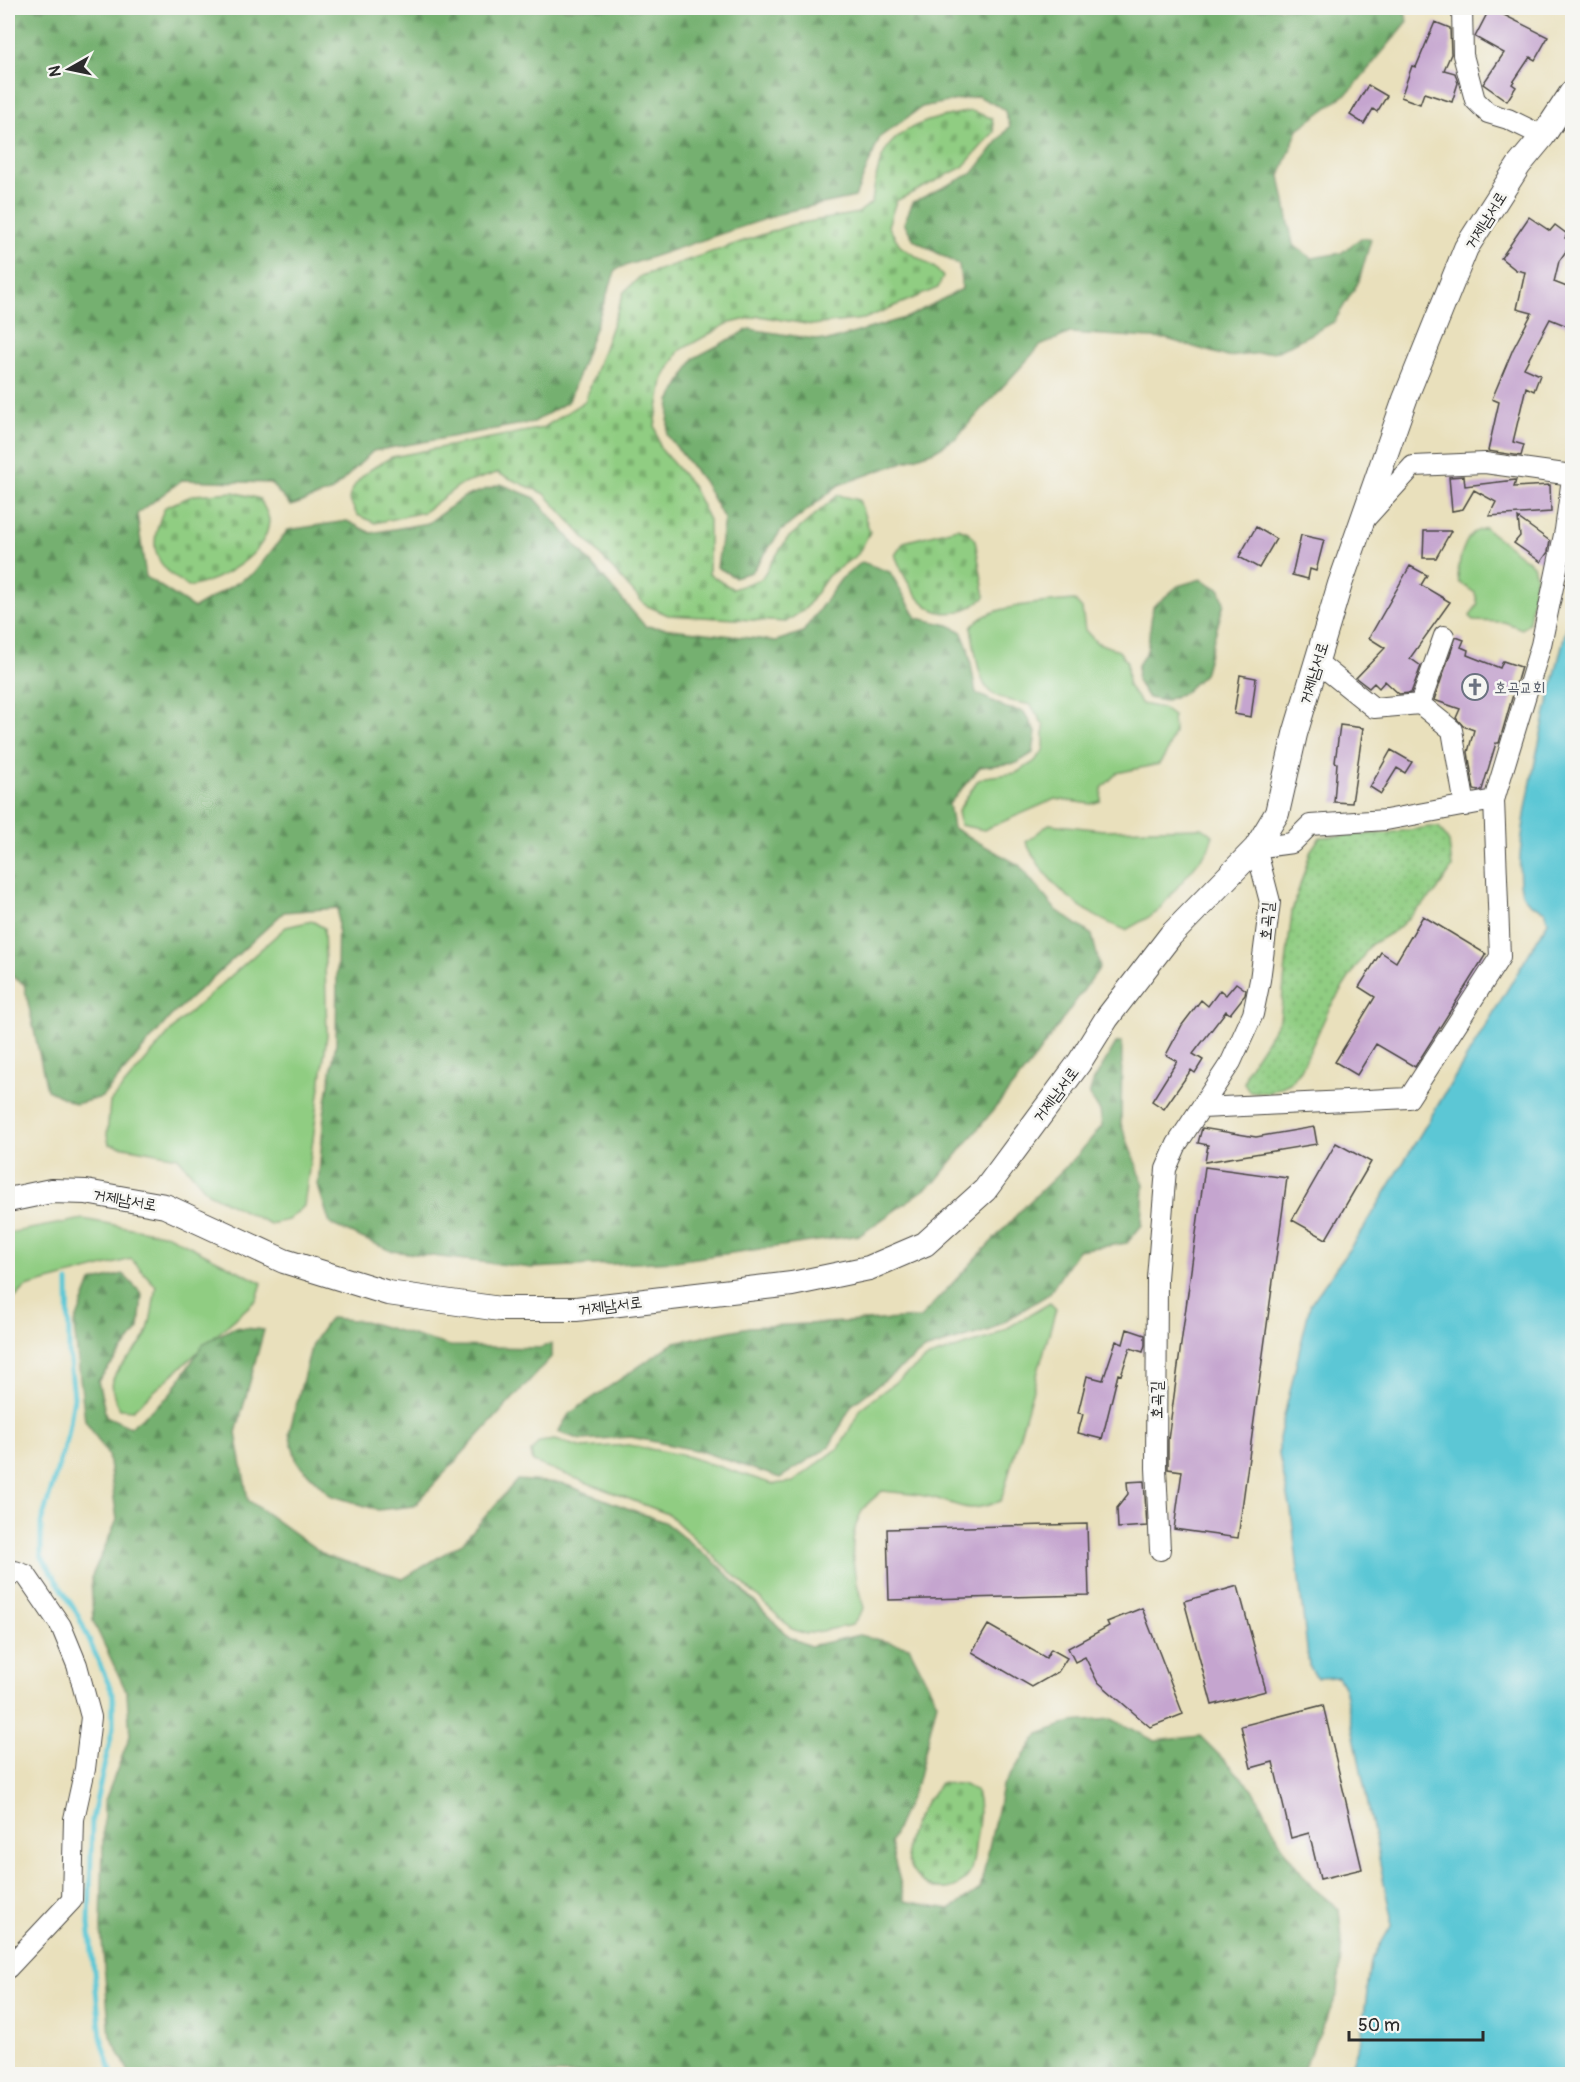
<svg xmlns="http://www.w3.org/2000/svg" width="1580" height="2082" viewBox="0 0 1580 2082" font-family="Pangolin,'Poor Story',sans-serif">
  <defs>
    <pattern id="forest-firs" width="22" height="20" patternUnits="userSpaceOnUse" patternTransform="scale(1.5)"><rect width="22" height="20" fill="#74b070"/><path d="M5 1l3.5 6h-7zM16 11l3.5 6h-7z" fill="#5f8f5c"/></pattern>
    <pattern id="cemetery-stones" width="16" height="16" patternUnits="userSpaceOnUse" patternTransform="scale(1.5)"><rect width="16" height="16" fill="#90cd82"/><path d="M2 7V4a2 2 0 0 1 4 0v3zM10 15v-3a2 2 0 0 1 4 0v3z" fill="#7cb070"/></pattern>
    <pattern id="park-dots" width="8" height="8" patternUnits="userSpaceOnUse" patternTransform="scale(1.5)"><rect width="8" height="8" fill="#90cd82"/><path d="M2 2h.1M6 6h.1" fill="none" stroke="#7cb070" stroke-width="1.8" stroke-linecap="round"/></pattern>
  </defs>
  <rect width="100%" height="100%" fill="#f6f6f2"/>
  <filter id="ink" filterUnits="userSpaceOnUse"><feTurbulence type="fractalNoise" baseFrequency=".0167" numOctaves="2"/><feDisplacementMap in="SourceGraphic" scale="12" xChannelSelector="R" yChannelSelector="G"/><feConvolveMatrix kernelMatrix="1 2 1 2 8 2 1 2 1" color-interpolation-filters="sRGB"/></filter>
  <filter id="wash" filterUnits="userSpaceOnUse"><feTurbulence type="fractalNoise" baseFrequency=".008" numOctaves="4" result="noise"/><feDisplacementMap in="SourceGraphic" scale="24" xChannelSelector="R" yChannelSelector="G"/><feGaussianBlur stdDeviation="1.35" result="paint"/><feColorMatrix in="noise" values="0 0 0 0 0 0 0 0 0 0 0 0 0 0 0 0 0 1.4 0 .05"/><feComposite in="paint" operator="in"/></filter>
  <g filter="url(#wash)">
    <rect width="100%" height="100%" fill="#e9e0bc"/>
    <!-- grass -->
    <path fill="#90cd82" stroke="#5e7c56" stroke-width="1.5" d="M1485,528l48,37 3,11 -7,47 -7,6 -18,-7 -31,-1 -3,-5 8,-12 -3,-11 -16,-11c-3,-12 3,-38 13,-48 3,-3 9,-4 13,-6z
      M1074,600l8,9 3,21 11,12 23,9 8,11 1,24 14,18 20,4 11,8 1,16 -8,22 -7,10 -42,9 -15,15 -1,13 -10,3 -36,-5 -71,31 -24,-5 -2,-14 19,-30 8,-4 31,-4 18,-11 10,-12v-24l-13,-21c-13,-3 -30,-5 -41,-13 -12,-10 -16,-49 -19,-64 14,-24 76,-25 103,-28z
      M1049,824l54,6 99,-2 11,7 -5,15 -52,63 -30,17c-43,-15 -81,-47 -100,-88z
      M312,921l12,7 3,107 -23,171 -16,14 -18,4 -62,-31 -30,-36 -69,-13 -2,-9 3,-33 67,-78 109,-97z
      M83,1219l85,16 94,48 -5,16 -124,111 -13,-1c-22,-38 8,-42 25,-72 7,-13 8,-35 11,-51l-25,-27 -105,28 -18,18v-72z
      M1050,1303l6,6 -55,192c-31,11 -33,8 -63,-2 -17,-5 -38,-6 -56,-8 -6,6 -16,12 -20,20 -17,30 -8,66 2,97l-12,17 -46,9 -14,-5 -124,-115 -135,-52 -2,-10 8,-10 16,-2 28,8 46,-3 57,11 87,28 20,-2 47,-35 21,-39 68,-51 63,-20z"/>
    <!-- forest -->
    <path fill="url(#forest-firs)" stroke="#506e4e" stroke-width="1.5" d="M8,8h1395l5,13 -58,70 -52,38 -18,47 13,69 19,13 29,-5 20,-15 10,1 -12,42 -25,41 -56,29 -50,6 -61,-18 -97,-6 -30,13 -84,92 -22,13 -95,34 -59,47 -28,40 -18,5 -17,-10 7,-48 -21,-38 -36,-46 3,-34 24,-43 55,-29 79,12 80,-24 54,-28 -3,-24 -45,-25 -10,-17 9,-21 60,-29 37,-47 -6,-17 -26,-13 -56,11 -42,30 -25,60 -66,14 -173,58 -47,132 -35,21 -161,29 -41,40 -41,15 -21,-23 -88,-3 -45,34 9,63 48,31 60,-35 34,-43 59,-9 24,12 57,-10 36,-26 37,-13 34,14 110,128 131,15 27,-9 38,-53 21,-17 28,10 27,46 32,7 12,6 7,17 8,45 30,15 18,4 12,20 -3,21 -16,10 -37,4 -31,37 4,24 66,37 36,44 37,26 8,32 -70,98 -95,117 -75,53 -185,26 -143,7 -141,-17 -61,-27 -12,-38 6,-72 12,-72 2,-134 -54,4 -114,105 -68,80 -26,7 -29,-14 -23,-106 -16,-10z
      M1201,579l19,11 4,13 -20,71 -19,18 -21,9 -16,-3 -11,-17 1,-16 9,-14 6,-44 25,-21z
      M1122,1042l-1,82 23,61 -2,40 -15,18 -49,7 -29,44 -59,36 -66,20 -72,55 -23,42 -49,31 -80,-27 -69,-14 -50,3 -23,-8 11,-18 106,-72 74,-15 171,-9 104,-111 50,-48 28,-33 -2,-15 -11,-16 4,-13 23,-39z
      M123,1274l19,20 -3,35 -41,52 8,35 24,11 39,-31 35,-53 31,-16 29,3 -28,103 12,67 78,56 77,23 59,-36 55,-63 44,3 103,39 54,43 71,72 21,9 49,-11 50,12 28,55 -19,78 -28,63 15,58 45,8 30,-20 22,-102 37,-53 32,-12 41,-3 43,22 45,-5 53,53 32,62 27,36 27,22 3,31 -4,53 -37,81h-1171l-20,-38 -9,-108 3,-125 26,-67 -3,-43 -34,-72 -2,-43 26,-58 -9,-65 -23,-35 -11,-94 17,-44z
      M330,1318l34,3 86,25 90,2 12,-5v13l-138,150 -36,4 -48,-15 -33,-33 -8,-29 23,-89z"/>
    <!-- cemetery -->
    <path fill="url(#cemetery-stones)" stroke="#5e7c56" stroke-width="1.5" d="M971,111l21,7 2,14 -31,35 -67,34 -8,25 13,21 34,21 8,9 -5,11 -74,31 -52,6 -53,-9 -32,8 -48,27 -16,29 -8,46 5,22 31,36 18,36v54l24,15 28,-10 26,-40 51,-44 21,5 11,32 -12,22 -30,22 -22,32 -20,14 -118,-7 -23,-10 -100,-111 -48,-21 -37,12 -36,27 -49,11 -18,-8 -8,-16c5,-22 24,-32 43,-42l151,-29 42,-27 39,-109 17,-16 150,-51 67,-12 14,-11c3,-19 6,-47 21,-61 20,-20 52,-25 78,-30z
      M233,492l27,7c3,7 9,15 9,22 -2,35 -50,60 -80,66 -37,-22 -42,-41 -24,-80l29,-12z
      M957,528l11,4 7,8 10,57c-8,8 -15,11 -25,14 -36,11 -54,-29 -65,-56l9,-13z
      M940,1783l22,1 14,7c5,19 3,31 0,49 -2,10 -2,28 -8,36 -22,30 -67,5 -61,-33 4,-21 20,-43 33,-60z"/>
    <!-- park -->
    <path fill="url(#park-dots)" stroke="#5e7c56" stroke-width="1.5" d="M1429,827h10l10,15 3,26 -16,24 -40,38 -26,15 -41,64 -28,61 -11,13 -22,10 -19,-2 -5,-8 3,-13 33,-51 12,-108 19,-61 9,-13 68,-4z"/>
    <!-- water -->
    <path fill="#5cc7d5" stroke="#447980" stroke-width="1.5" d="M1572,604v1470h-224l13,-35 10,-78 20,-35v-9l-47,-230 -6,-10 -21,1 -8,-12 -18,-156 -12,-55v-17l31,-133 54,-77 184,-306 -3,-11c-8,-4 -18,-8 -22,-16 -18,-38 38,-241 49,-291z"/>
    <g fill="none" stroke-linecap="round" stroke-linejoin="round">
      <!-- stream -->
      <path stroke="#5cc7d5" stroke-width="5" d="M68,1282l1,71 5,44 -6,38 -27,88v33l37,59 35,79v34l-21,91 -3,105 12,113 11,37"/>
    </g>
    <g id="blocks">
      <!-- building -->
      <path fill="#c5a5cf" d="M1490,8l58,29 -13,23 -5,-3 -18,27 4,3 -9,14 -24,-17 21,-31 -29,-16z
        M1435,22l15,6 1,26 -7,16 11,3 3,10 -6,19 -28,-9 -4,11 -19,-7 11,-31 4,1z
        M1368,85l19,11 -10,16 -4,-3 -9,15 -14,-9z
        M1529,217l21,14 5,-6 12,9 -2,4 7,5 -13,18 -5,21 18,7v39l-22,-9 -26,49 16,7 -6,16 -8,-4 -13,55 11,3 -3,11 -33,-5 11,-49 -7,-3 21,-50 19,-36 -15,-4 8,-37 -9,-2 -15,-12z
        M1464,476l1,10 51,-6 -2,7 36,-2 1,27 -62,4 7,-14 -22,-12 -11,19 -11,2 -3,-34z
        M1518,518l32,23 -2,11 -7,10 -27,-19 6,-7z
        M1256,527l20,12 -17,29 -20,-11z
        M1424,531h27l-15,27h-13z
        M1301,535l23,5 -8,31 -6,-2 -2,10 -16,-4z
        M1410,566l17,9 -6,10 29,17 -40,56 11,8 -10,27 -12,1 -14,-13 -6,7 -5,-5 -5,5 -13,-10 29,-30 -16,-10z
        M1456,637l8,3 -3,7 7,3 -1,5 33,13 3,-7 18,6 -22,76h-3l-14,47 -4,1 -4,-1 -6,-38 6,-22 -11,-4 -7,-8 4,-9 -26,-9z
        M1240,675l16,3 -5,39 -17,-3z
        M1340,725l23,3 -11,75 -18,-1 3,-39 -2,-1z
        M1391,750l21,12 -7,11 -8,-5 -16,26 -11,-7z
        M1423,916l63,38 -71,113 -39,-23 -19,31 -22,-13 40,-65 -16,-10 22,-35 15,10z
        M1236,983l10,7 -1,5 -15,19 -4,-3 -33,43 10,6 -8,13 -4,-3 -27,39 -12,-8 25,-40 -11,-6 16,-30 19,-25 7,6 12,-16 6,5z
        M1314,1127l3,17 -112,18 3,-17 -10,-2 4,-15 54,9z
        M1336,1143l35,19 -45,77 -34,-19z
        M1205,1167l82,11 -49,360 -64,-9 8,-58 -14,-2v-29z
        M1127,1329l18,6v10l-2,7 -13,-4 -9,27 -3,-1 -16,65 -24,-6 5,-19 -5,-1 9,-37 16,4 13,-39 7,3z
        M1144,1481l3,45 -29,2 -1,-20 11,-14 -1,-12z
        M1087,1524l2,71 -200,5 -2,-71z
        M1238,1586l28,105 -54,14 -28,-104z
        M1142,1608l41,106 -33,13 -53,-46 -12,-24 -10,5 -7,-14 41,-22 -2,-4z
        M988,1625l58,33 5,-9 16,9 -9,14 -26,15 -60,-35z
        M1323,1705l39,164 -42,10 -11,-46 -18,5 -18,-76 -22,6 -10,-42z"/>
    </g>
  </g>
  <g filter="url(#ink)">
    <use href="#blocks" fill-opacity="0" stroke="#484641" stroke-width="1.5"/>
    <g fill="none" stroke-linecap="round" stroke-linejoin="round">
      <defs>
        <path id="minor" d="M1462,8l1,47 12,45 13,13 20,6 35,17
          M1365,519l48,-53 72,-3 87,12
          M1444,636l-24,68 32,26 13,76
          M1317,662l57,46 46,-4
          M1202,1108l207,-10 91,-141 -6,-157
          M1160,1550l-4,-82 1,-190 9,-109 11,-25 54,-82 22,-48 7,-34 10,-78 -14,-54 36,-5 18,-18 76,-5 108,-20 47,-155 24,-115 7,-52
          M8,1578l7,-7 11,4 35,51 16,39 14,52 -6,52 -11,50 -2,81 -64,68"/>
        <path id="major" d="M8,1200l43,-9 35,1 79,14 119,55 104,32 112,16h76l216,-25 77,-16 56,-24 60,-54 94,-127 28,-45 64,-83 85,-87 21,-35 18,-79 45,-150 65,-185 61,-151 53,-83 24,-29 29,-44"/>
      </defs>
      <!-- minor casing -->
      <use href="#minor" stroke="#484641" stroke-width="22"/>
      <!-- major casing -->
      <use href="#major" stroke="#484641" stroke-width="26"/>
      <!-- minor -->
      <use href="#minor" stroke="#fff" stroke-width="20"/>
      <!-- major -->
      <use href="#major" stroke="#fff" stroke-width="24"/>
    </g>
  </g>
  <!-- icons -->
  <defs>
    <symbol id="church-ring" viewBox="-11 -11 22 22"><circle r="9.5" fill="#f6f6f2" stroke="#6b7280" stroke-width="1.5"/><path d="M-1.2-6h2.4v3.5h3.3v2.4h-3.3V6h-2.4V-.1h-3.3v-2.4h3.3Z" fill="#6b7280"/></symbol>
  </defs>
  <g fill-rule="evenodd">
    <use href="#church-ring" x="1460" y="672" width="30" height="30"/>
  </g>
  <g text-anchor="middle" stroke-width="5" stroke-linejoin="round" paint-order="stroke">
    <!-- street labels -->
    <g font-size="16" fill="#2b2b2b" stroke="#f6f6f2">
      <text transform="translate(1485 220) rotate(-58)" y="6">거제남서로</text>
      <text transform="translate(1313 673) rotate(-73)" y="6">거제남서로</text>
      <text transform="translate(1266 921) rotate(-86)" y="6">호곡길</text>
      <text transform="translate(1055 1094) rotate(-53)" y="6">거제남서로</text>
      <text transform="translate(125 1199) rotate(10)" y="6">거제남서로</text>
      <text transform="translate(610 1305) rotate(-7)" y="6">거제남서로</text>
      <text transform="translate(1156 1400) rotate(-90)" y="6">호곡길</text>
    </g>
    <!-- worship labels -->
    <g font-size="16" fill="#5b616d" stroke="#f6f6f2" text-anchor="start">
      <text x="1494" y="693">호곡교회</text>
    </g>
  </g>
  <!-- margin -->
  <rect width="1580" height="2082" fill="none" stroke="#f6f6f2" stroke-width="30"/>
  <!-- north arrow -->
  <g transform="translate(69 69) rotate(261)" stroke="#f6f6f2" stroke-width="4.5" paint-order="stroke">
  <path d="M0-4.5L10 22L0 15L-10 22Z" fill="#2b2b2b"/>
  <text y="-9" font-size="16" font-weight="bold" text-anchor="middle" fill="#2b2b2b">N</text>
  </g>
  <!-- scale -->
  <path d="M1349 2031v9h134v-9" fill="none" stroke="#2b2b2b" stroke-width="3"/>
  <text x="1358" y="2031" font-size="18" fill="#2b2b2b" stroke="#f6f6f2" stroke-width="4.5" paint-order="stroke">50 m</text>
</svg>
